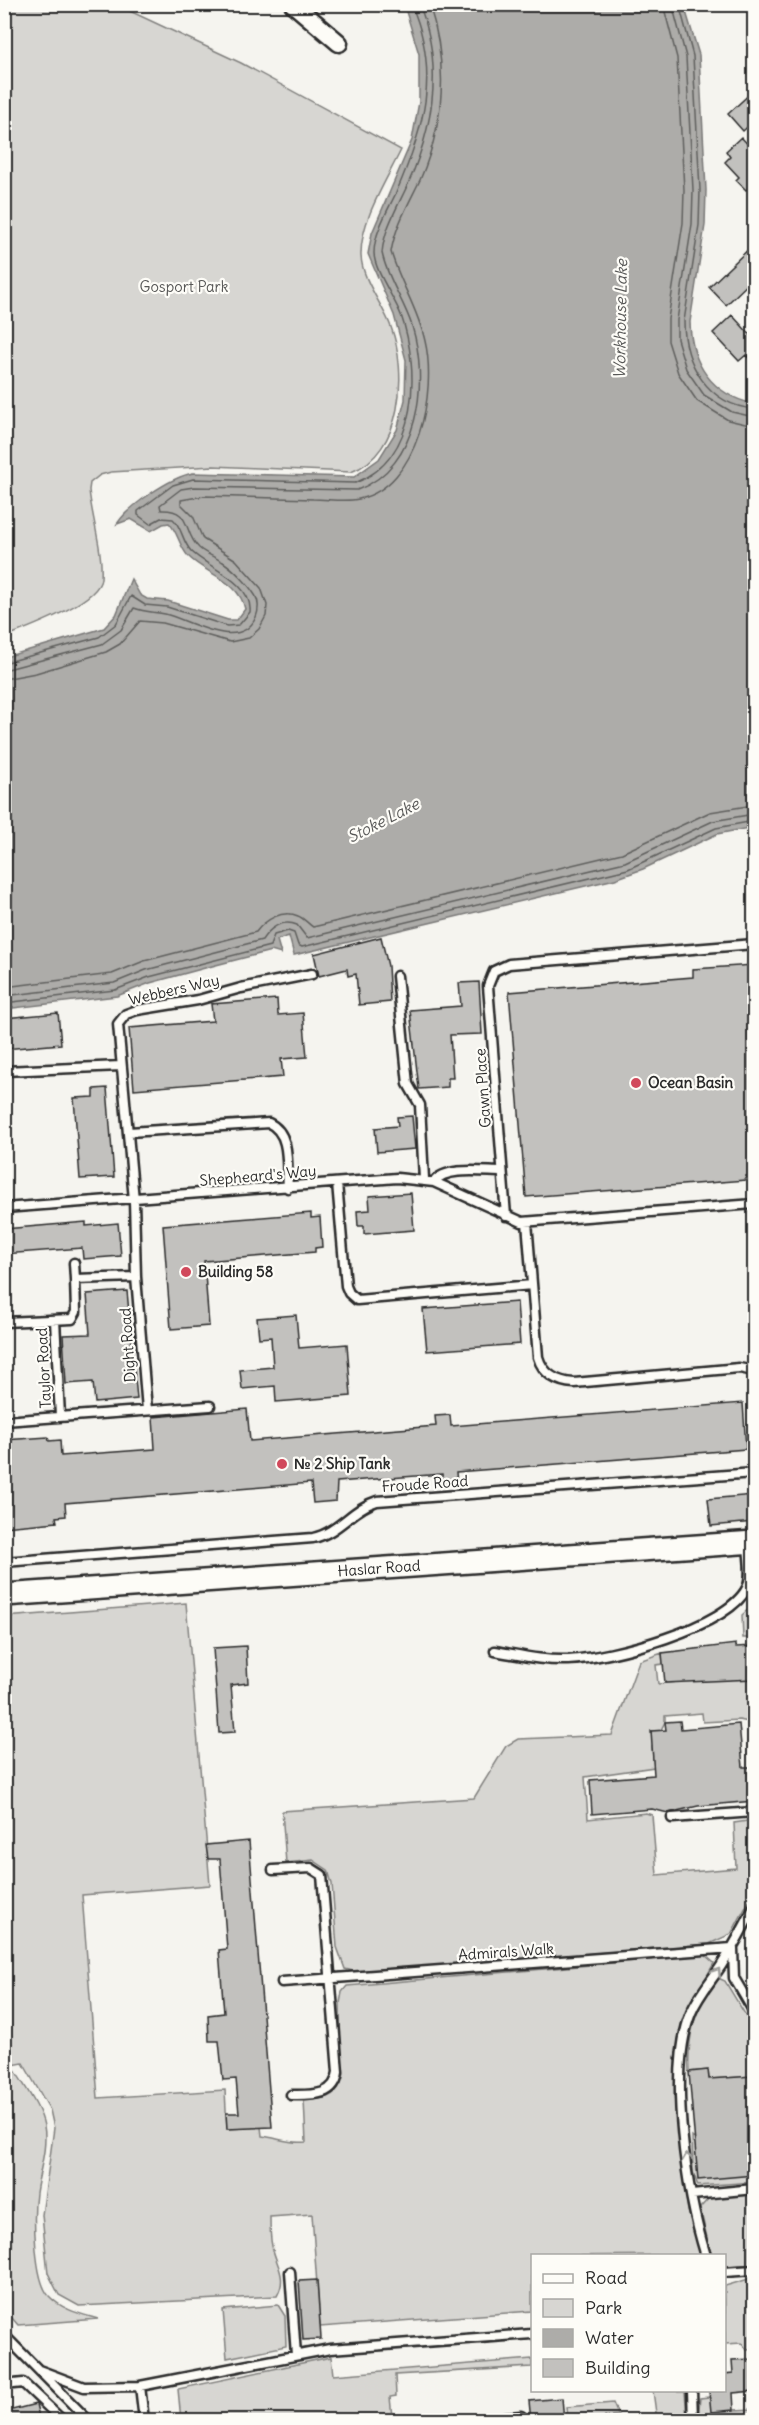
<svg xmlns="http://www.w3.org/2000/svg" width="759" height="2425" viewBox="0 0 759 2425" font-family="Delius,sans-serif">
  <rect width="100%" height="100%" fill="#f5f4ef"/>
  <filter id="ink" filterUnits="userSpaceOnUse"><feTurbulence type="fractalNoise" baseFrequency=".0167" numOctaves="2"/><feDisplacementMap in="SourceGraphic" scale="12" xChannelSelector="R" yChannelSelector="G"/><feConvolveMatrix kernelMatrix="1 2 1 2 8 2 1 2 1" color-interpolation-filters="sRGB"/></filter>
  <g filter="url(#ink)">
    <!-- green -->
    <path fill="#d7d6d2" stroke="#81807e" stroke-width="1.5" d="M5,4l112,1 124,58 160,87c-15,31 -41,71 -40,106 1,24 22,49 30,71 17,45 12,126 -40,145l-138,-6 -102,6 -11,3 -10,8 -1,7c3,29 14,60 12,88 -1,24 -76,51 -96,59z
      M186,1603l24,282 -128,10 16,203 127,-8 2,39 34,-2 1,9c17,2 25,8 44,6l-2,-42c16,-1 30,0 37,-17l-1,-80 2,-11 5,-6 358,-31 9,8 -32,58 -7,37 6,103 7,50 14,44 -170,1v55l-212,16 -8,-113 -42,3c0,9 0,20 2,29 4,19 16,31 5,50l-198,10 -20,-11 -11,-22 -6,-58 12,-87 -4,-18 -27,-47 -11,2c9,17 29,42 32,61 4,22 -5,46 -8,67 -3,22 -2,87 13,103 13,14 32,18 49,23l-80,6 -13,-15v-693z
      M754,1604v34h-11l-1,-23z
      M662,1653l1,11 -7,1 2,19 96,-10v49l-15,-3 -36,2 -1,-9 -37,3v6l-13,25 2,20 -69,10 3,42 58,-6 6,2 5,60 79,-7 -2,-45 20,-3v72l-23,42 -22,10 -352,28 -12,-3 -8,-22 -5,-63 -4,-14 -15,-10 -27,3 -4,-52 192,-13 32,-52 12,-7 94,-4 27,-74z
      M718,1978l7,3 29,48v47l-45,3 -1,-9 -19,2c-2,-35 6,-67 29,-94z
      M692,2137l24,17 38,12v16l-56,4 -5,-14z
      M754,2194v70l-29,2 -1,-10 -13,-1 -11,-47 9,-10z
      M752,2278l2,71 -7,1 -5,-7 -17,1v-58z
      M278,2305l7,11 1,30 -59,12 -4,-48z
      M331,2357l2,18 199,-16v8l-137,8 1,21 -6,1 2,20h-45l-13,3h-153l-3,-31z
      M653,2391h32l2,29h-30z
      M709,2397l25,13 20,-1v11h-56l2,-22z
      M613,2403l5,12 -13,1v4h-37l-1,-13z"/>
    <!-- water -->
    <path fill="#adaca9" stroke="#797877" stroke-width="1.5" d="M404,5h280l15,50 7,135 -1,35 -15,97c1,42 22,73 64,82v423l-37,7 -74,35 -28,10 -321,76 -5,-19 -12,4 4,14 -10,-3 -55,14 -66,18 -33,13 -112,13v-352l99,-29 12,-13 15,-36 9,16 7,4 21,2 60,19h9l8,-11c-6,-29 -40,-35 -57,-53 -9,-10 -10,-24 -19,-33l-6,1 -12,7 -20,-12 -14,5c11,-18 54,-47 76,-51l161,4 25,-18 18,-29 8,-30 1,-40 -12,-45 -26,-61 4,-21 40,-93 7,-38v-48z"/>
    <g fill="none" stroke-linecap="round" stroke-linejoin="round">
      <!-- shore -->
      <path stroke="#5f5f5d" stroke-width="1.5" d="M663,4l14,54 7,132 -1,33 -15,96v22l10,32 19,28 31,19 26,6
        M672,4l14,53 7,133 -1,34 -15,96v19l9,30 18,26 28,17 22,5
        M679,4l14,52 7,134 -1,35 -15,96c0,43 24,84 70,88
        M4,663l95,-26 17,-13 15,-28 14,9 22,2 60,19 12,-1 11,-13c3,-30 -44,-45 -59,-61 -9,-10 -9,-24 -18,-32l-12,-1 -11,6 -12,-9v-4l35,-26 20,-6 162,4c65,-25 65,-114 46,-168 -7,-18 -27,-45 -27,-62 0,-20 14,-43 22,-60 28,-64 45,-121 15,-189
        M4,670l98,-26 19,-14 13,-22c10,4 20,4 31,6 25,6 75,39 91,3 3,-7 3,-16 -1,-22 -7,-11 -21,-26 -32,-33 -8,-5 -17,-8 -24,-14 -17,-16 -6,-39 -38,-38l-1,-5 21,-16 13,-2 163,3c63,-23 72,-109 55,-164 -8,-25 -25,-48 -30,-73 2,-24 16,-47 26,-69 26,-58 36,-119 11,-180
        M4,679l32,-6 70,-21 14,-8 20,-23 23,2 67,19 19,-4 10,-9 7,-13 1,-11 -6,-17 -25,-28 -33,-21 -10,-23 -12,-12v-4l23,-4c36,1 73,2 109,3 15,0 32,3 46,0 60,-13 78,-108 66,-158 -7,-32 -25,-58 -34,-89 4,-25 18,-49 29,-72 25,-58 29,-115 9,-176
        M4,987l108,-13 32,-13 112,-29c9,-12 26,-23 42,-16 6,2 10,8 15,11l309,-74 88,-41 44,-7
        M4,996l110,-13 32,-13 116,-30c8,-12 20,-21 35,-15l10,13 318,-76 88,-41 41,-7
        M4,1003l111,-13 34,-13 121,-31 4,-11 14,-4 6,2 4,12 4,2 326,-78 88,-41 38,-7"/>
    </g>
    <!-- building -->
    <path fill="#c2c1be" stroke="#2b2b2b" stroke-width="1.5" d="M754,90v31l-11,10 -15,-17z
      M741,137l13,14v43l-5,-6 -3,2 -10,-10 3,-3 -14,-15 5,-5 -4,-6z
      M754,244v34l-28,27 -17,-18z
      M732,315l22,24v25l-8,-9 -7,6 -26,-28z
      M381,937l7,29 2,36 -31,3 -3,-31 -8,2 -1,-7 -28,7 -5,-22z
      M754,965v210l-8,1v4l-220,17 -17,-205 184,-15v-8z
      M479,982l3,52 -32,1 3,43h-5v9l-29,2 -9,-79 51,-4 -2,-23z
      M277,999l1,16 25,-2 4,44 -26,2 2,18 -149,12 -5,-61 84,-7 -2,-17z
      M58,1013l3,31 -57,5v-31z
      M107,1088l7,89 -34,2 -6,-81 20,-1v-8z
      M412,1116l3,33 -38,3 -2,-24 23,-2 -1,-9z
      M411,1193l3,37 -50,4v-8h-6l-1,-15 13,-1 -1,-14z
      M311,1213v5l9,-1 2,30 -7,1v4l-111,9 5,65 -38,3 -8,-104z
      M86,1222v4l32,-3 3,33 -38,3 -1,-11 -78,6v-25z
      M127,1291l10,108 -42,4 -2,-21 -27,2 -3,-49 27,-1 -3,-40z
      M517,1302l3,42 -93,7 -4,-42z
      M296,1315l3,33 48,-4 4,52 -75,6 -1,-16 -33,3 -2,-19 33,-3 -2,-30 -12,1 -2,-20z
      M743,1403l3,46 -290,23 1,12 -14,1 -1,-11 -105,8 -1,19 -23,2 -2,-20 -246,20 1,13 -10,1 1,5 -53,5v-87l44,-3 1,4 11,-1 1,16 94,-7 -2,-32 94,-8 3,32 186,-15 -1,-10 15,-1 1,11z
      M754,1495v27l-43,4 -3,-27z
      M736,1644v3l18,-1v33l-89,4 -3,-30z
      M246,1646l2,37 -17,2 4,47 -16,1 -6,-85z
      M680,1721l1,8 58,-5 4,43h11v34l-56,5 -30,7 -16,-4 -60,5 -2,-34 64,-5 -3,-44 15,-1 -1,-8z
      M249,1841l23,286 -45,2 -1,-16h13l-3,-34 -13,1 -4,-39h-10l-1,-26 16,-2 -5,-63 8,-1 -7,-90h-12l-2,-14z
      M708,2070l1,9 45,-3v28h-2l2,71 -56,5 -9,-108z
      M317,2280l4,59 -18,1 -4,-59z
      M754,2359v32l-21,2 1,17 -23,2 -2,-21h15v-17l9,-1 -1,-13z
      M562,2398l2,23h-33l-2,-20z
      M36,2404l4,17h-36v-9z"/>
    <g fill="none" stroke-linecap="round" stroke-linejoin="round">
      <defs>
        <path id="service" d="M397,976l11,108 12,21 4,74
          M4,1071l117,-5
          M129,1132l140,-9c23,11 17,43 19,65
          M434,1182c12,-16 50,-10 68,-10
          M337,1183l9,103 3,7 8,7 175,-15
          M4,1208l393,-30 37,4 88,40 232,-18
          M506,1216l-18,-230 6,-15 15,-7 245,-20
          M527,1222l11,135c5,17 19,25 36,26l165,-15 15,3
          M74,1263l1,16
          M55,1320l5,96
          M4,1322l68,-3 4,-7 -1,-33 61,-2
          M147,1410l-11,-133 -2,-77 -16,-176 8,-10 11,-4 61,-10 43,-12 71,-14
          M4,1421l206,-15
          M4,1562l309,-24c25,-5 40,-30 64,-37l377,-28
          M495,1651c24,4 48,10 73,9 42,-2 159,-32 179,-72 6,-12 1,-32 1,-45
          M672,1818l82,-6
          M273,1870l38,-2 11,7 16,197c-3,25 -27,23 -47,23
          M733,1949l1,29 20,34
          M282,1982l450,-34
          M692,2195l62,-6
          M706,2256c-19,-61 -39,-184 -15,-243 7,-17 20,-32 30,-47 12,-19 23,-39 33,-59
          M290,2272l6,83
          M724,2272l30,-2
          M4,2335l84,85
          M39,2370l45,17 56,-1 190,-37 202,-15
          M4,2385l19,-2 39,37
          M140,2386l4,34
          M692,2390l1,30
          M473,2420l48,-4"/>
        <path id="minor" d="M293,4l46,39"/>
        <g id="tertiary">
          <path id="s1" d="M4,1595l750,-53"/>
        </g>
      </defs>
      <!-- service casing -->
      <use href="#service" stroke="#2b2b2b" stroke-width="13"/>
      <!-- minor casing -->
      <use href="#minor" stroke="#2b2b2b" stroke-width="21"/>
      <!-- tertiary casing -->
      <use href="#tertiary" stroke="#2b2b2b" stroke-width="26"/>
      <!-- service -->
      <use href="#service" stroke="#fdfcf7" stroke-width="8"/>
      <!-- minor -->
      <use href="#minor" stroke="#fdfcf7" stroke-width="16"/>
      <!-- tertiary -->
      <use href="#tertiary" stroke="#fdfcf7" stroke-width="21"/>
    </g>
    <!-- one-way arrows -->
    <defs><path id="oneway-chevron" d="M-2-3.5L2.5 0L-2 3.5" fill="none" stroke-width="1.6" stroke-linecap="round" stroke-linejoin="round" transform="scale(1.5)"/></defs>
    <g stroke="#9e9e9b">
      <use href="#oneway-chevron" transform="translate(717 1972) rotate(-57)"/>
      <use href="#oneway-chevron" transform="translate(687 2157) rotate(-98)"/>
    </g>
  </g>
  <!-- markers -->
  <g fill="#d1495b" stroke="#fdfcf7" stroke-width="2">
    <circle cx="636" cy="1083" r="6"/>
    <circle cx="186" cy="1272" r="6"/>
    <circle cx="282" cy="1464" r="6"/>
  </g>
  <g text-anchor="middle" stroke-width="4.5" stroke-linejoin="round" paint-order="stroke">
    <!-- park labels -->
    <g font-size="15" fill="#565655" stroke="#fdfcf7">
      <text x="184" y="292">Gosport Park</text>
    </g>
    <!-- street labels -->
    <g font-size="15" fill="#2b2b2b" stroke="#fdfcf7">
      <text transform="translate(174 990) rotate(-13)" y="5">Webbers Way</text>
      <text transform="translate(483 1088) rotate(-94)" y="5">Gawn Place</text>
      <text transform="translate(258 1176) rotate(-5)" y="5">Shepheard's Way</text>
      <text transform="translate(128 1345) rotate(-94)" y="5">Dight Road</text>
      <text transform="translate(44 1368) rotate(-93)" y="5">Taylor Road</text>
      <text transform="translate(425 1484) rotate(-4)" y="5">Froude Road</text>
      <text dy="5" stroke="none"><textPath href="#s1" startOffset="376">Haslar Road</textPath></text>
      <text transform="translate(506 1952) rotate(-4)" y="5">Admirals Walk</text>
    </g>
    <!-- poi labels -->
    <g font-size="15" font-weight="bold" fill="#2b2b2b" stroke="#fdfcf7" text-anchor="start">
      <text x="648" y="1088">Ocean Basin</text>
      <text x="198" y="1277">Building 58</text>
      <text x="294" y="1469">№ 2 Ship Tank</text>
    </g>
    <!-- water labels -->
    <g font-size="16" font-style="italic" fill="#585857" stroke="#fdfcf7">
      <text transform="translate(620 319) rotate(-89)" y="6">Workhouse Lake</text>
      <text transform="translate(383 820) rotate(-27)" y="6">Stoke Lake</text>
    </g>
  </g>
  <!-- margin -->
  <rect width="759" height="2425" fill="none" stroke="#fdfcf7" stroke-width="24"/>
  <rect x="12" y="12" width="735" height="2401" fill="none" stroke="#2b2b2b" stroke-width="2" filter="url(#ink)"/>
  <!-- legend -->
  <rect x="531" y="2254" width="195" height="138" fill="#fdfcf7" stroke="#a9a8a5" stroke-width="1.5"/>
  <rect x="543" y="2274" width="30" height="9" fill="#fdfcf7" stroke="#a9a8a5" stroke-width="1.5"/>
  <text x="585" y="2284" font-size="18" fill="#2b2b2b">Road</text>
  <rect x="543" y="2299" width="30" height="18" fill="#d7d6d2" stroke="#a9a8a5" stroke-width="1.5"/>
  <text x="585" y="2314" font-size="18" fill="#2b2b2b">Park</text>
  <rect x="543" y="2329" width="30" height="18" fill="#adaca9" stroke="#a9a8a5" stroke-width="1.5"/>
  <text x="585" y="2344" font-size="18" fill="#2b2b2b">Water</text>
  <rect x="543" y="2359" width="30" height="18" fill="#c2c1be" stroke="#a9a8a5" stroke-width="1.5"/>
  <text x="585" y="2374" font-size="18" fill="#2b2b2b">Building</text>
</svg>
